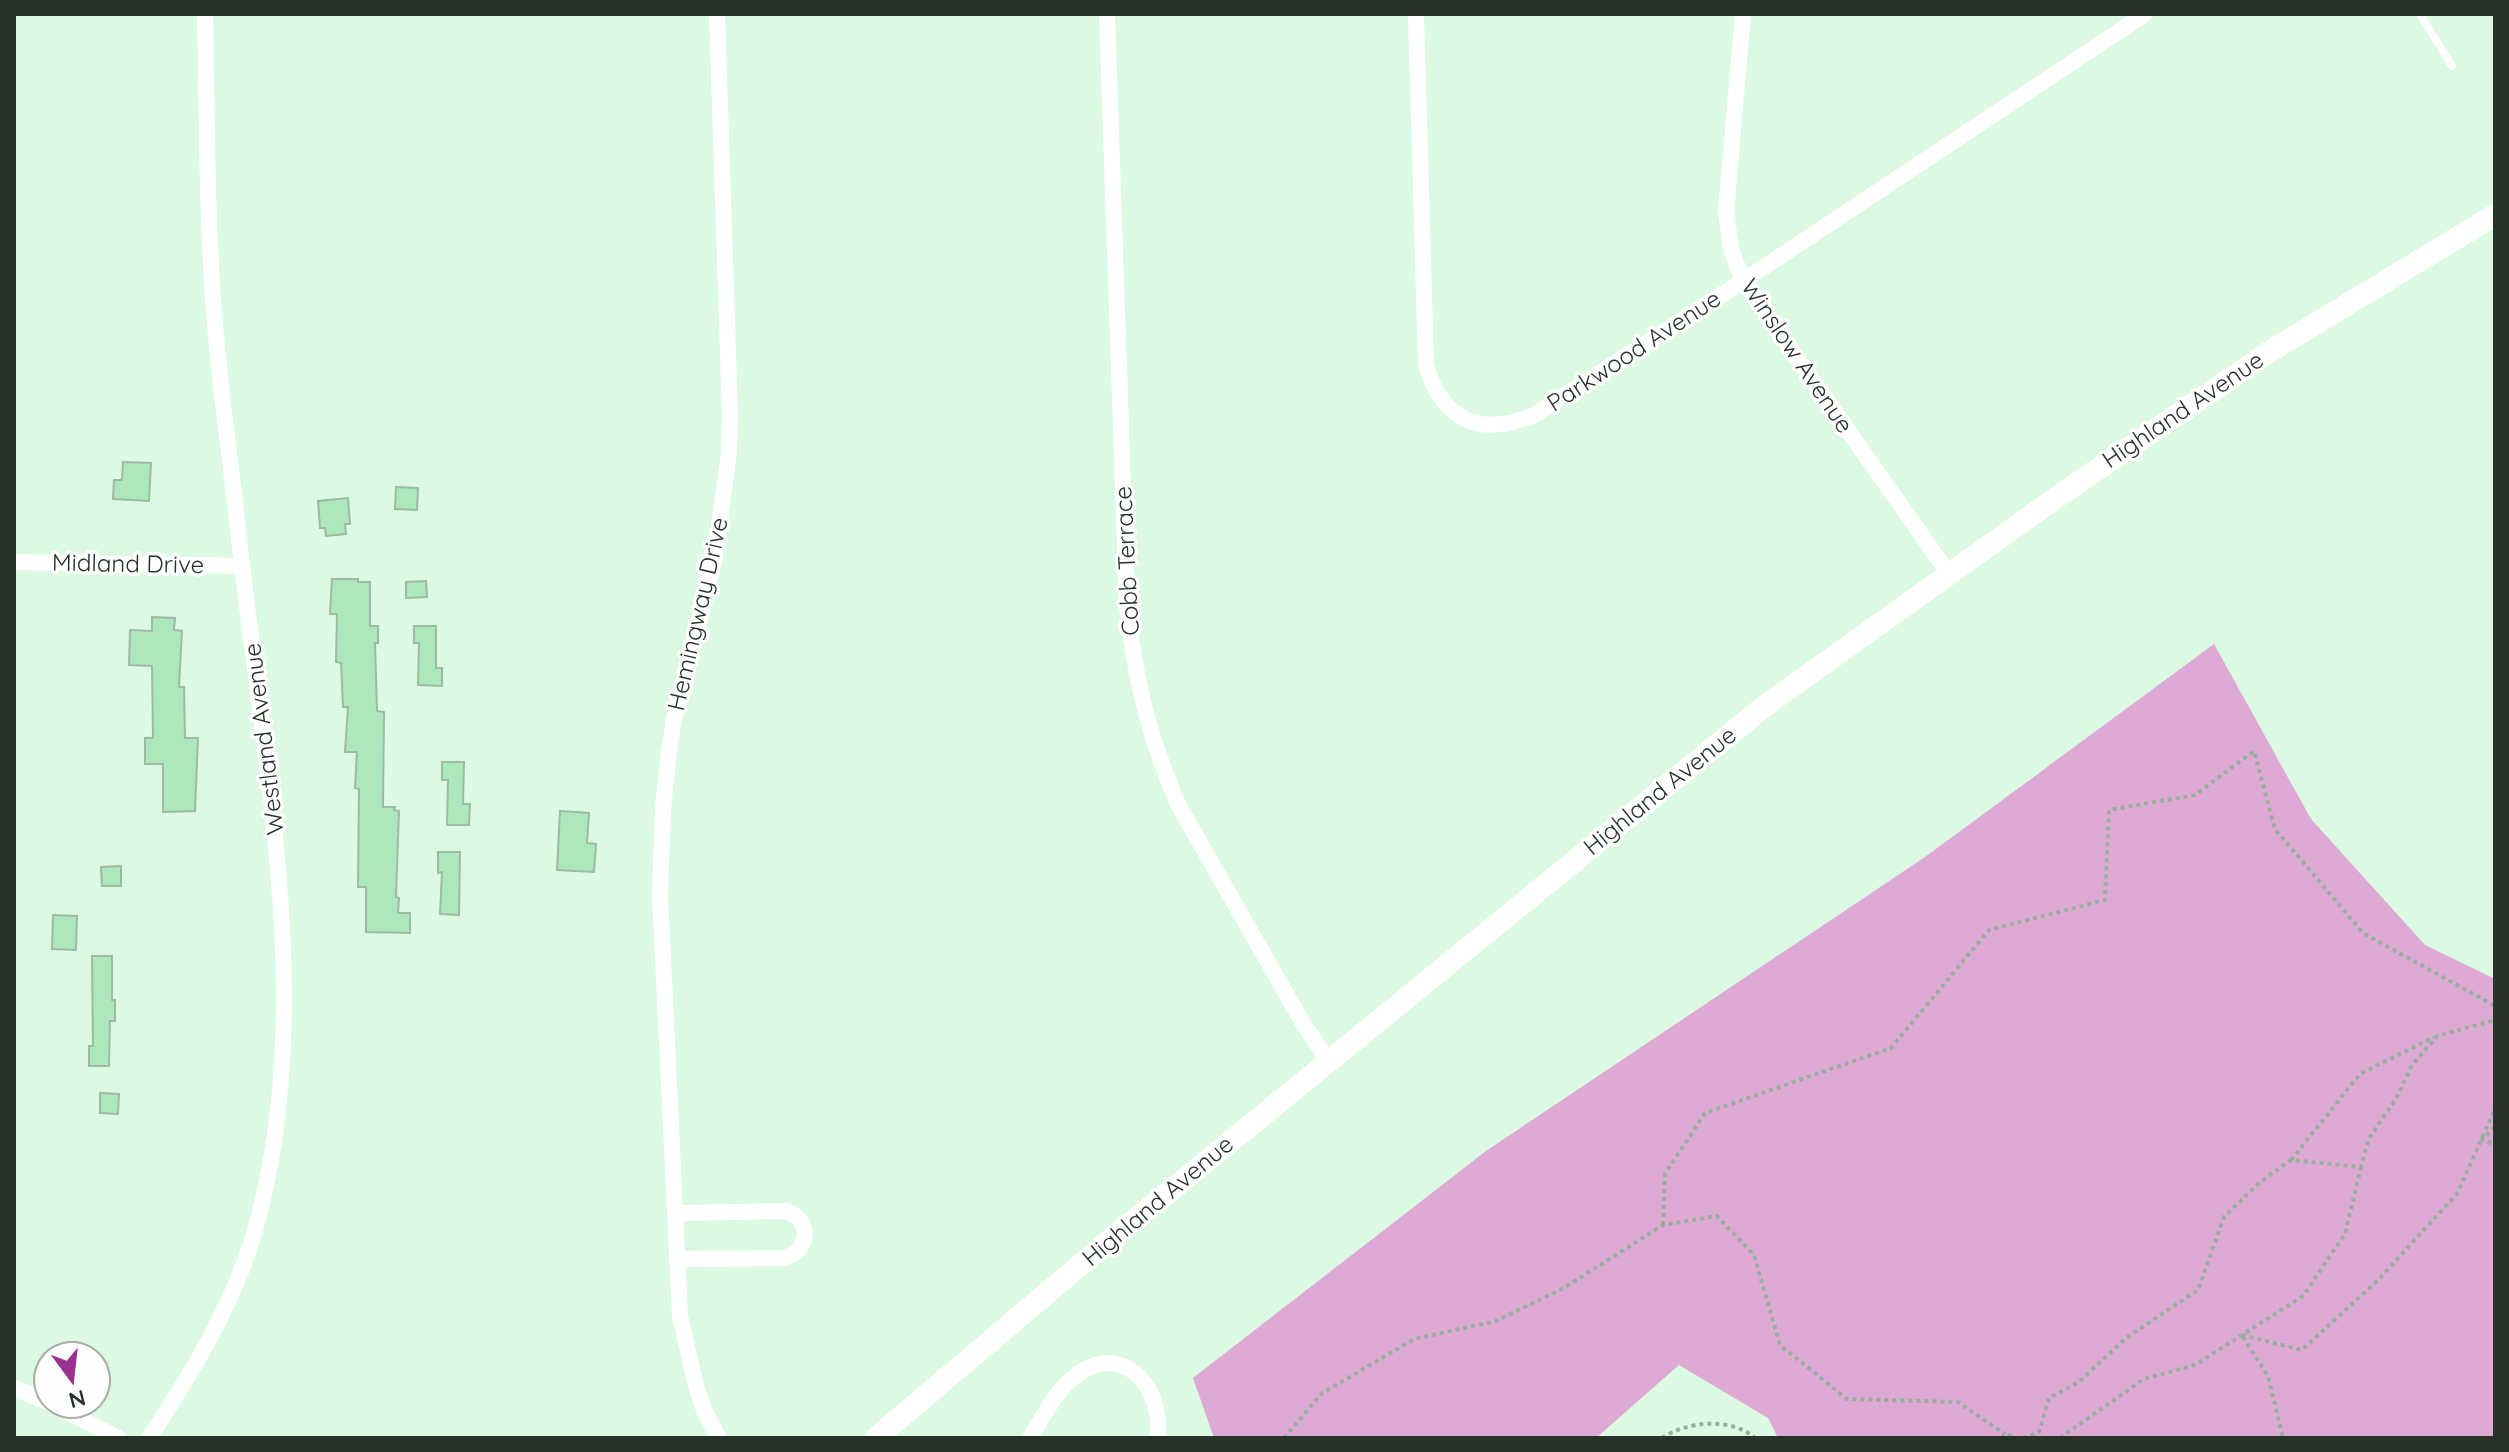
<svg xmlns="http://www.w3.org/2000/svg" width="2509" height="1452" viewBox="0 0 2509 1452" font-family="Quicksand,sans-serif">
  <rect width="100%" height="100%" fill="#dcf9e2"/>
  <!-- green -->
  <path fill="#dea9d5" d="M2214,644l97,175 114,126 70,34v459h-717l-10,-20 -89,-53 -83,73h-382l-21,-60 293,-227 439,-294z"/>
  <!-- building -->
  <path fill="#ace8bb" stroke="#9dbaa4" stroke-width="2" d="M123,462l28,1 -2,38 -36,-2 1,-19h8z
    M396,487l22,1 -1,22 -22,-1z
    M348,498l2,26h-5l1,10 -20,2 -1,-8h-5l-2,-27z
    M332,579h26v3h12v44h8v17h-3l2,68 7,1 -1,95h12l-1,3 5,1 -3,86 3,1 -1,15h12v20l-44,-1v-45h-8l1,-98 -4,-1 2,-36h-12l3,-45h-5l-2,-44 -5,-1 1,-48h-7z
    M426,581l1,16 -21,1v-16z
    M152,617l23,1 -1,12 8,1 -3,56h5l1,51h13l-3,73 -32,1v-48h-18v-26h8l-1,-72 -23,-1 1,-35 22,1z
    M414,626h22v42h6v18l-24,-1 1,-42h-5z
    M442,762h22l-1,42h7l-1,21h-22l1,-45h-6z
    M560,811l29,2 -2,30 9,1 -2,28 -37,-2z
    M438,852h22l-1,63 -19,-1 2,-42 -4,1z
    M121,866v20h-19l-1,-19z
    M53,915l24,1 -1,34 -24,-1z
    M92,956h20v44h3v21h-5l-1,45h-20v-20h4z
    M100,1093l19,1 -1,20 -18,-1z"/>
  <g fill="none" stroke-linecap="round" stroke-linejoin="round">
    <!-- path -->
    <path stroke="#98ae9d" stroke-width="4" stroke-dasharray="4 4" stroke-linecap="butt" d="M2495,1127l-13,12 13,6
      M2291,1160l69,-86 74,-37
      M1663,1225l2,-51 40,-61 186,-65 98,-118 116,-30 4,-90 86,-15 59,-44 21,78 88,104 132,73
      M2242,1335l60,15 77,-71 78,-85 38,-85
      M2243,1337l25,39 15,62
      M1284,1438l37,-44 93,-55 82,-18 68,-33 99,-63 54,-9 37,39 26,90 67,54 111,3 47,32
      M1662,1438c25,-17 70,-21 93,0
      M2002,1438l3,-4 12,4
      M2023,1438l16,-6 10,-34 30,-16 47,-44 72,-48 26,-73 36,-35 31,-22 70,7 8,-29 27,-39 16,-34 25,-29 58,-16
      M2060,1438l84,-59 51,-14 108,-69 42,-62 16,-67"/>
    <!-- lane -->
    <path stroke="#fff" stroke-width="8" d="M2420,14l32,52"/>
    <!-- street -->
    <path stroke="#fff" stroke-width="16" d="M717,14l13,400 -1,39 -15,109 -40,157 -5,33 -6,55 -3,88 20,421 16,70 8,24 15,28
      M1107,14l20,592c8,74 22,132 52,200l125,219 24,35
      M1416,14l10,351c16,55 53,73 108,50l209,-134 402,-267
      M1743,14l-17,197 5,38 12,32 206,293
      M14,562l228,4
      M675,1213l111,-2c27,9 24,41 -3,47l-106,1
      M14,1388l34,14
      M52,1404l66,34
      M149,1438c41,-62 82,-129 104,-201 65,-217 11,-469 -13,-690 -10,-95 -25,-189 -29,-284 -5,-83 -4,-166 -6,-249
      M1030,1438c15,-24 28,-53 54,-68 46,-26 81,26 73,68"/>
    <!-- secondary -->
    <path stroke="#fff" stroke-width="22" d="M876,1438l235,-199 655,-534 294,-210 212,-145 223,-135"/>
  </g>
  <g text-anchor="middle" stroke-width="7" stroke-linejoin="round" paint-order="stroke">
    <!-- street labels -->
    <g font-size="24" fill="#273229" stroke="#fefefe">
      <text transform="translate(1634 351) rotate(-33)" y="8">Parkwood Avenue</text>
      <text transform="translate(1797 356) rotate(56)" y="8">Winslow Avenue</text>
      <text transform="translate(2183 410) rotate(-34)" y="8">Highland Avenue</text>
      <text transform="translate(1127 561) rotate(-93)" y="8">Cobb Terrace</text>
      <text transform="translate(128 564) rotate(1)" y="8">Midland Drive</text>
      <text transform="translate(698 614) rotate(-77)" y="8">Hemingway Drive</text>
      <text transform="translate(264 739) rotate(-97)" y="8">Westland Avenue</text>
      <text transform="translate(1660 791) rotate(-39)" y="8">Highland Avenue</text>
      <text transform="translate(1158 1201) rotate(-40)" y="8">Highland Avenue</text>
    </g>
  </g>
  <!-- border -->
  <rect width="2509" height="1452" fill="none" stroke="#273229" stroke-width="32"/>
  <!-- north arrow -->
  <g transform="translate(72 1380) rotate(165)"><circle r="38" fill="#fefefe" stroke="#a8aca9" stroke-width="2"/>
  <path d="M0-6L14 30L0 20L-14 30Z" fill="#9c3091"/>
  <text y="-12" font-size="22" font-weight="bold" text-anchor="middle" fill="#273229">N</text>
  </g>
</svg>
